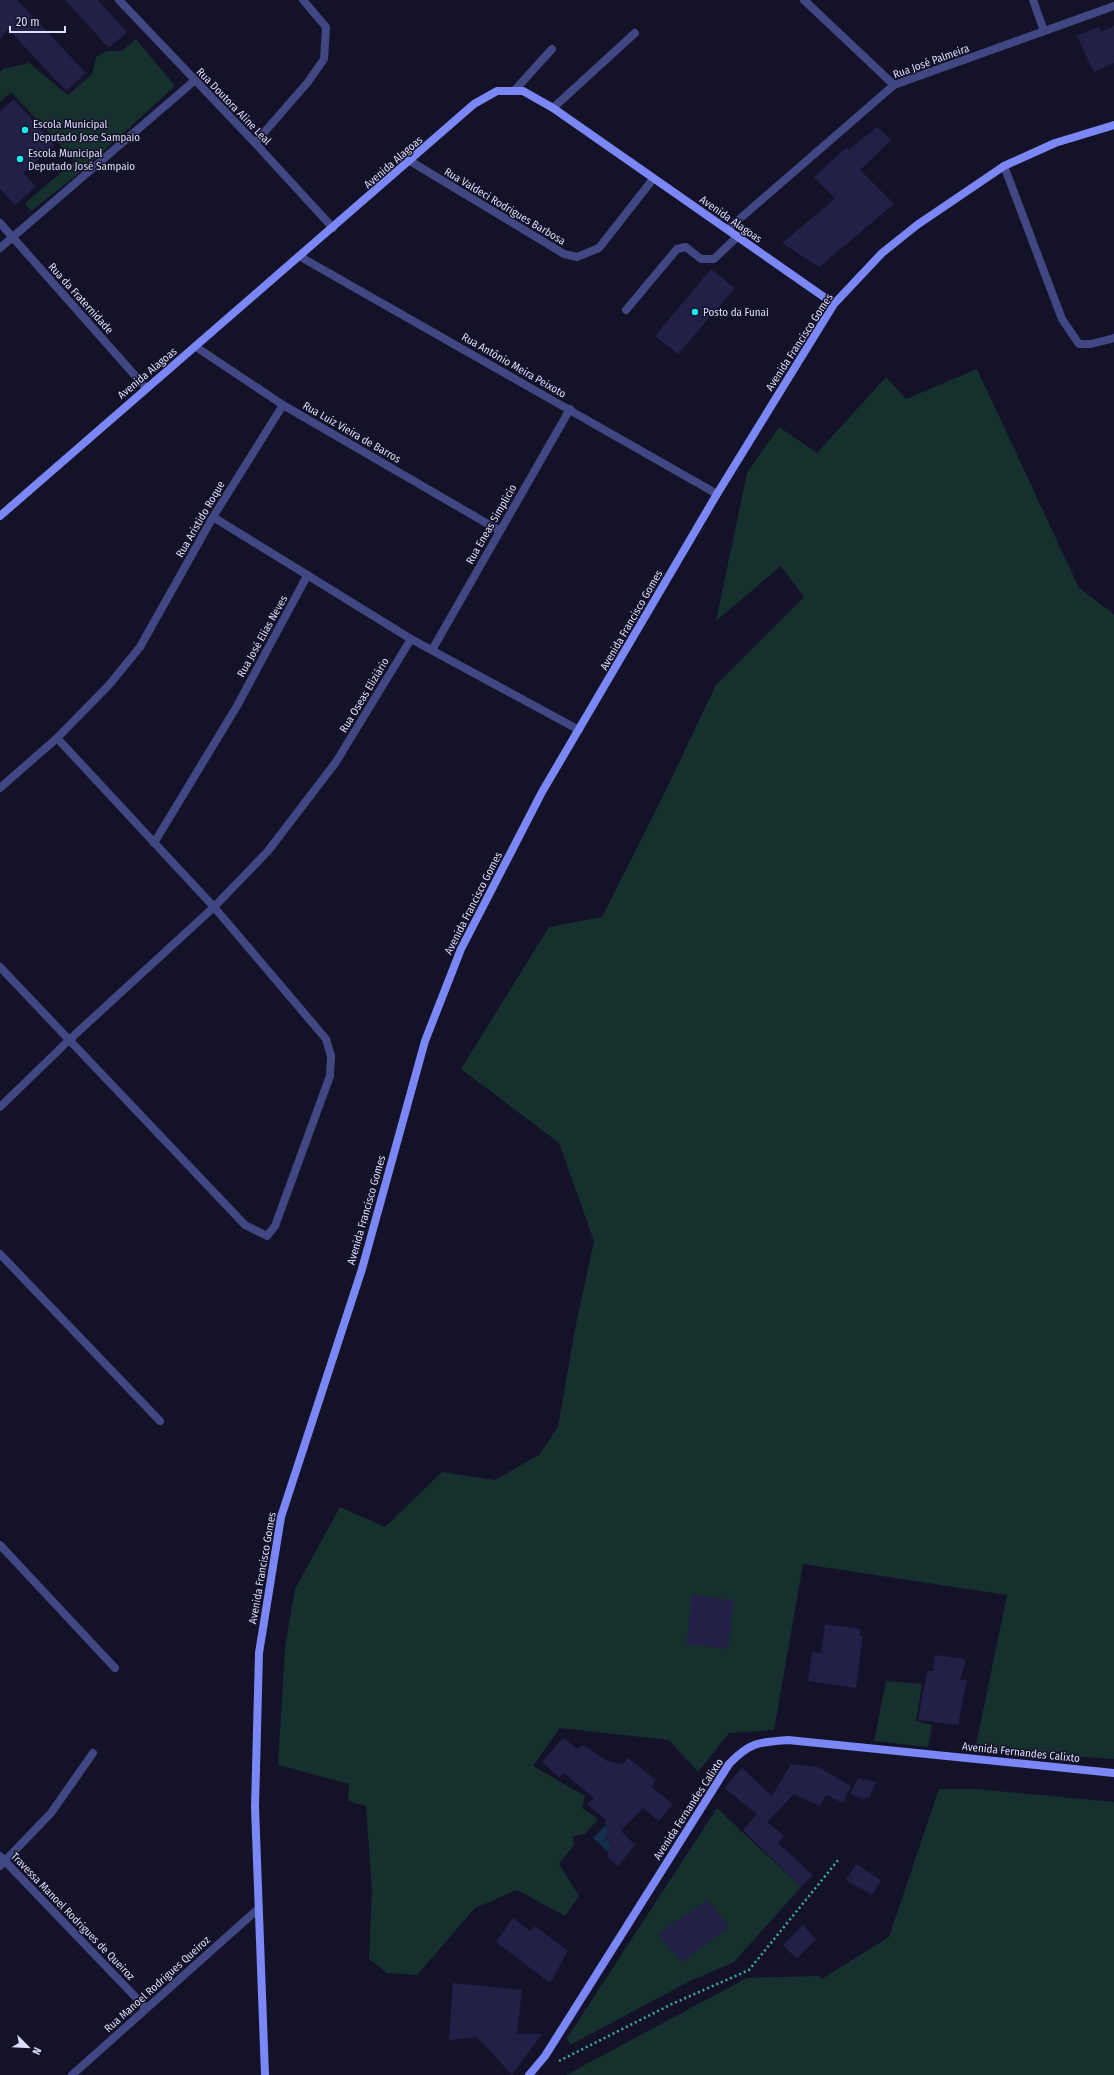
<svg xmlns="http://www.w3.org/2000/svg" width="1114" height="2075" viewBox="0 0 1114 2075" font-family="'Fira Sans Condensed',sans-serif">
  <rect width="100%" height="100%" fill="#131228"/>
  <!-- green -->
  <path fill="#16312d" d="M136,39l39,47 -92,84 -52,41 -6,-8 50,-42 -64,-69 -11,10v-30l3,-3 26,-6 39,32 24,-21 4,-17 11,-6h15z
    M977,369l102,219 35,26v1145l-139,-9 32,-155 -204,-31 -29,166 -45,3 -31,39 -29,-32 -109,-12 -27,38 52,30 -3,12 16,11 -13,15 -12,2 1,9 -15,19 20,32 -14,20 -48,-26 -42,18 -58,67 -30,-2 -18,-14 3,-68 -6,-85 -18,-5 1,-17 -71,-19 7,-118 10,-58 45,-82 45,20 57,-55 53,8 44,-25 19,-28 17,-98 19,-88 -35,-98 -98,-74 88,-142 53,-10 61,-121 53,-111 88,-88 -23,-31 -65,55 31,-148 32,-46 38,26 69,-76 20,22z
    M886,1681l36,3 -6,37 16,4 -4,22 -54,-6z
    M939,1789h37l138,13v273h-548l181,-97 72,-2 3,3 67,-42z
    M717,1808l84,79 -67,75 -44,19 -120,64 -3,-7z"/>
  <!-- water -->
  <path fill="#132f4a" d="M605,1826l4,4 -4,8 7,7 -5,6 -14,-13z"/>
  <!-- building -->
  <path fill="#232047" d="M0,0h17l69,73 -20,18 -58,-62 -8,11z
    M65,0h33l29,32 -18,16z
    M1114,26v37l-20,9 -17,-36 22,-9 2,5z
    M14,99l41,46 -32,28 13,13 -21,19 -15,-16v-78z
    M877,127l14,13 -31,30 34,34 -75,63 -37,-24 53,-44 -21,-22 33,-30 1,3z
    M711,269l24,19 -57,66 -23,-18z
    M692,1595l42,5 -6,49 -42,-5z
    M825,1624l36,5 -1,7h3l-7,52 -48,-7 4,-29 9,1z
    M935,1655l31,4 -6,21h7l-9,45 -40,-5 9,-49h6z
    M563,1738l15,11 5,-4 24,16 16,3 5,-6 28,22 -5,7 22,17 -14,17 -16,-13 -22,23 14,14 -17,21 -10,-8 -1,-7 5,-6 -7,-8 4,-7 -4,-4 1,-6 -19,-16 7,-6 -30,-25 -5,4 -17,-15z
    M791,1764l27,3 33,19 -8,17 -17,-8 -6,11 -26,-12 -27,28 17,14 -6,7 35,32 -12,12 -58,-57 14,-16 -33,-26 18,-20 30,28z
    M858,1778l18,4 -7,16 -3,-2 -2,4 -14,-6z
    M856,1864l25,16 -9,15 -26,-15z
    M708,1900l21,27 -47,35 -25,-28z
    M513,1918l17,13 5,-5 33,25 -18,32 -54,-41z
    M803,1925l13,14 -19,20 -14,-14z
    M453,1983l69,7 -5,44h25l-30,41 -35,-38 -28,3z"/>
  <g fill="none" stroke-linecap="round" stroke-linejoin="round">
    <!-- path -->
    <path stroke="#3bb19c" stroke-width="2.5" stroke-dasharray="2 3" stroke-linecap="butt" d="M559,2061l113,-57 77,-34 90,-111"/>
    <!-- lane -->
    <path stroke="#414782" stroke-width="8" d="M514,91l38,-42
      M553,108l82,-75
      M626,310l51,-61 9,-2 15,12h13l24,-23"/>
    <!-- street -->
    <path stroke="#414782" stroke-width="8" d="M119,0l136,143 78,85
      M804,0l90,85
      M1033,0l11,31
      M255,143l53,-61 16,-23 2,-32 -23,-27
      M410,161l154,93 13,3 22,-9 54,-69
      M1004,166l58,153 17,25h12l23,-6
      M0,223l146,165
      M728,229l166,-144 220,-79
      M0,248l194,-167
      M299,256l418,238
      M196,347l87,58 217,126
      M213,517l198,122 168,91
      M432,650l138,-241
      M0,788l57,-50 52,-53 31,-38 73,-130 70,-112
      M154,843l83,-137 70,-130
      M0,967l245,258 22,11 8,-10 55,-150 1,-20 -5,-17 -112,-132 -157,-169
      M0,1107l68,-66 146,-134 54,-56 68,-89 75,-123
      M0,1254l160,167
      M0,1545l115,123
      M0,1856l146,152
      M0,1866l51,-53 42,-60
      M72,2075l186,-166"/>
    <!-- secondary -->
    <path stroke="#7b87f4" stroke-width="8" d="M0,516l474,-412 23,-13h26l30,17 281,196
      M265,2075l-10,-268 4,-154 22,-136 81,-248 63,-228 36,-92 81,-157 175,-298 117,-190 48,-51 35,-28 87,-59 51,-23 59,-18
      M529,2075l16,-19 184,-292c21,-22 30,-22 59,-24l326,33"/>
  </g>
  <!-- markers -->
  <g fill="#18ece7" stroke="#131228" stroke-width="1.5">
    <circle cx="25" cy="130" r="4"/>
    <circle cx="20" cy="159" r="4"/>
    <circle cx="695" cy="312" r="4"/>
  </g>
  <g text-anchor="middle" stroke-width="3" stroke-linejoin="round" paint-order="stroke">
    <!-- street labels -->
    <g font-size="11" fill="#dcdcfc" stroke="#131228">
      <text transform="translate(931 61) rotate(-20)" y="4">Rua José Palmeira</text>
      <text transform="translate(234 106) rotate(46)" y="4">Rua Doutora Aline Leal</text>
      <text transform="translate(393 162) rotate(-41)" y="4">Avenida Alagoas</text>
      <text transform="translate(505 206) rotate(31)" y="4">Rua Valdeci Rodrigues Barbosa</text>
      <text transform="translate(731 219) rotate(35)" y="4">Avenida Alagoas</text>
      <text transform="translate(81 298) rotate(48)" y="4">Rua da Fraternidade</text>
      <text transform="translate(799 342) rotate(-57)" y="4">Avenida Francisco Gomes</text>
      <text transform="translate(514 365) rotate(30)" y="4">Rua Antônio Meira Peixoto</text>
      <text transform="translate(147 373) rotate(-40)" y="4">Avenida Alagoas</text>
      <text transform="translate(352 432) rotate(30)" y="4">Rua Luiz Vieira de Barros</text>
      <text transform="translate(200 519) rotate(-60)" y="4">Rua Aristido Roque</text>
      <text transform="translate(491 524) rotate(-60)" y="4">Rua Eneas Simplicio</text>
      <text transform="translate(631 620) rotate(-60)" y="4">Avenida Francisco Gomes</text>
      <text transform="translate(262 636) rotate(-61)" y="4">Rua José Elias Neves</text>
      <text transform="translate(364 695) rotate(-59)" y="4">Rua Oseas Eliziário</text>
      <text transform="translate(473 903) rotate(-63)" y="4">Avenida Francisco Gomes</text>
      <text transform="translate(366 1210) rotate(-74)" y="4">Avenida Francisco Gomes</text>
      <text transform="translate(262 1568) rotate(-80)" y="4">Avenida Francisco Gomes</text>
      <text transform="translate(1021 1752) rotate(6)" y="4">Avenida Fernandes Calixto</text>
      <text transform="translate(688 1809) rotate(-57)" y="4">Avenida Fernandes Calixto</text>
      <text transform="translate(73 1916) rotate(46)" y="4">Travessa Manoel Rodrigues de Queiroz</text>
      <text transform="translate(157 1984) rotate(-42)" y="4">Rua Manoel Rodrigues Queiroz</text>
    </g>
    <!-- poi labels -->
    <g font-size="11" fill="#dcdcfc" stroke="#131228" text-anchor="start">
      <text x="33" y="128">Escola Municipal<tspan x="33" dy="13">Deputado Jose Sampaio</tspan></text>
      <text x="28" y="157">Escola Municipal<tspan x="28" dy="13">Deputado José Sampaio</tspan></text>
      <text x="703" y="316">Posto da Funai</text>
    </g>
  </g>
  <!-- north arrow -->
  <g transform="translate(28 2047) rotate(114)" stroke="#131228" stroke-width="3" paint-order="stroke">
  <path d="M0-3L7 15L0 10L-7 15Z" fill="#dcdcfc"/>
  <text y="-6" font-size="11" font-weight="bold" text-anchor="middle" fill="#dcdcfc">N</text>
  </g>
  <!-- scale -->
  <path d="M10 26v6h55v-6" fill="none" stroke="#dcdcfc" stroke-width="2"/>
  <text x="16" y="26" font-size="12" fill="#dcdcfc" stroke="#131228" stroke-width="3" paint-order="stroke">20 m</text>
</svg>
